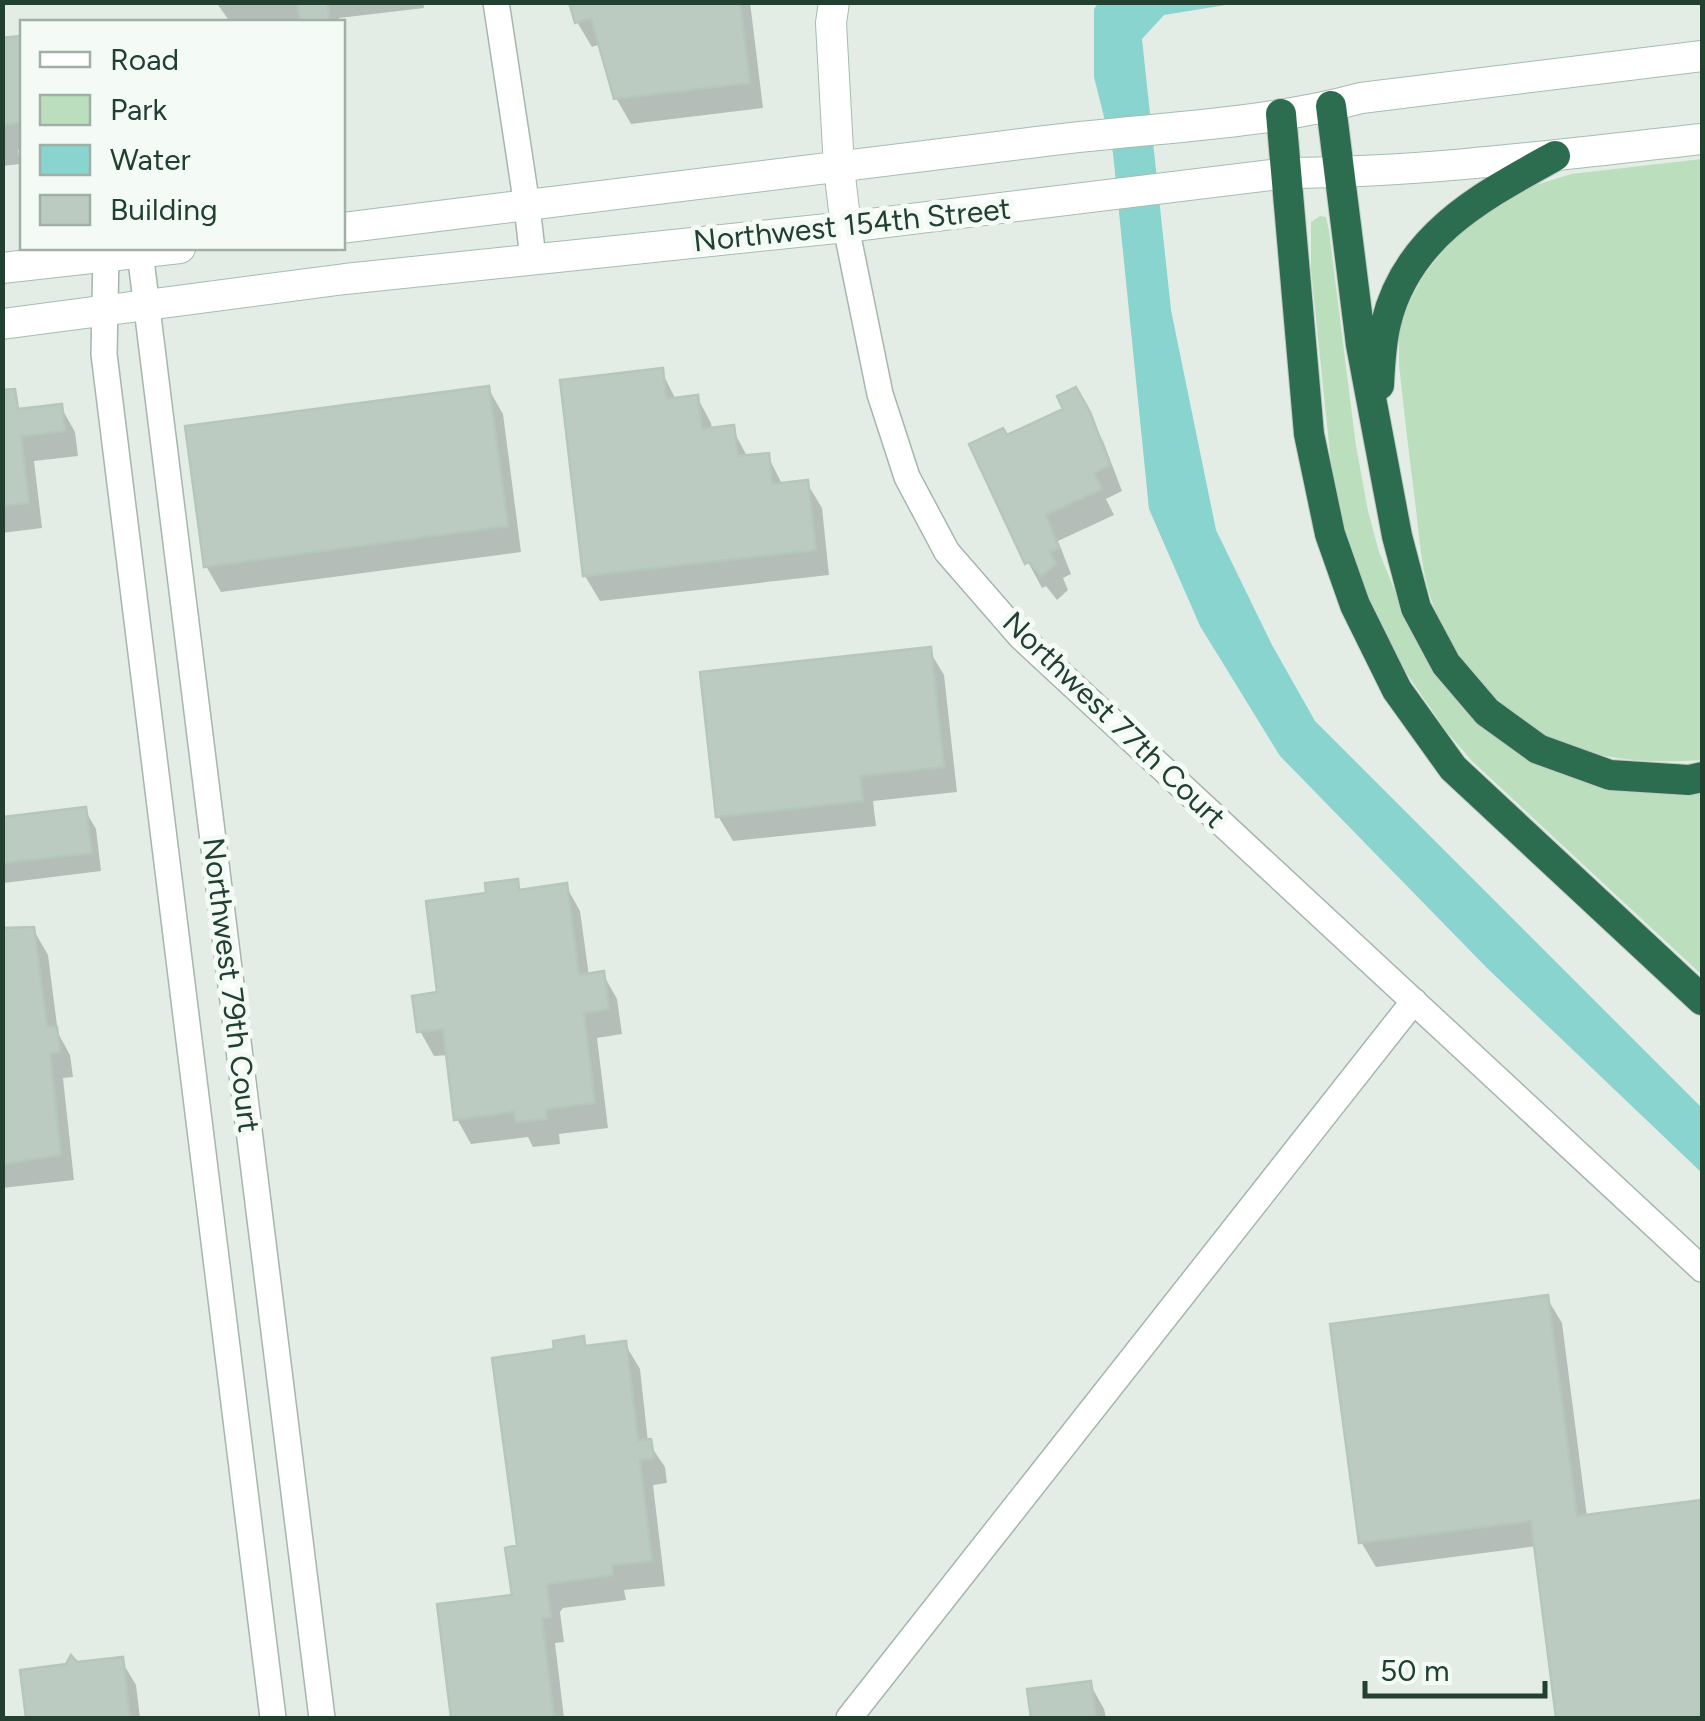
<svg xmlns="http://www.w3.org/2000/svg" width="1705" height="1721" viewBox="0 0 1705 1721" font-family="Figtree,sans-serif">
  <rect width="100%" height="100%" fill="#e3ede6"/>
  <!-- green -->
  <path fill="#bbdfbc" d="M1702,159v601c-93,6 -162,-8 -225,-82 -20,-23 -36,-50 -46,-79 -10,-31 -12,-65 -16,-98 -6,-45 -11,-91 -16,-136v-31l7,-26 18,-33 32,-40 42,-38 73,-23z
    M1320,216l6,1 3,14 27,215 12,65 11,41 20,49 23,47 64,79 216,63v185l-230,-214 -26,-30 -49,-72 -19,-36 -32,-81 -14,-69 -21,-203v-48z"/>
  <!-- water -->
  <path fill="#89d4ce" d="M1099,2l139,1 -74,12 -22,24 29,271 45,220 56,115 43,76 387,387v65l-215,-205 -207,-212 -80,-130 -51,-117 -36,-356 -19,-76v-68z"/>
  <!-- shadow -->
  <path fill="#0003" d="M216,2h207l1,6 -85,10v4h-109z
    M571,2h179l13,106 -132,16 -15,-26 -15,-54 -9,3 -15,-25z
    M22,38v111l-4,1 2,14 -18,2v-126z
    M661,370l15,30 21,-3 14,26 1,7 20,-2 16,30 20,-2 15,30 24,-3 15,25 7,67 -229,26 -15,-25z
    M488,388l15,26 18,138 -300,40 -15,-26z
    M1075,391l28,50 19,50 -16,8 8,16 -56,26 13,33 -8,4 5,12 -11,10 -11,-14 -4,2 -14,-26 -22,-124 60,-28z
    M61,407l14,25 3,24 -44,5 8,67 -40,5v-120z
    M929,650l15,25 13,117 -84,9 3,25 -143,15 -15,-25z
    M85,810l11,19 5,42 -97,12 -2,-63z
    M516,882l6,10 44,-6 14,25 9,65 14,-2 14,25 5,35 -25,4 11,90 -49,6 1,10 -27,3 -5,-10 -57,7 -14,-25 -9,-64 -14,1 -14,-25 69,-136z
    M33,929l15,26 10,78 12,22 3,22 -10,1 11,102 -72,8v-257z
    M1547,1298l15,25 25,194 115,-15v216h-143l-22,-172 -161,21 -15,-25z
    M583,1339l5,9 37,-4 15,25 8,73 17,25 2,16 -14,2 12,101 -41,4 2,10 -63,8 -3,4 4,30 -9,1 9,75h-110l-14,-112 74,-9 5,-50 37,-196z
    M121,1660l15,25 4,33h-112l-6,-46z
    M1090,1684l14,25 2,9h-72l-4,-27z"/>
  <!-- building -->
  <path fill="#bbcbc1" stroke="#b5c7bb" stroke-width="2.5" d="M297,2h30l3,20h-30z
    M569,2h171l10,81 -136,16 -23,-81 -16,5z
    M22,36v86l-20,3v-87z
    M663,368l3,31 32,-4 4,34 32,-4 4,31 31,-3 3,31 36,-4 8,70 -233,26 -23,-196z
    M489,386l19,140 -304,41 -19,-141z
    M1076,387l14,25 20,53 -16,8 8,16 -56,26 13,33 -9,4 6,12 -15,12 -12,-14 -4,2 -56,-120 34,-16 4,7 56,-26 -6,-13z
    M15,389l3,20 44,-5 3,27 -44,5 8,67 -27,3v-116z
    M931,647l13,120 -84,9 3,25 -147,16 -16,-145z
    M86,807l6,46 -90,10v-46z
    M518,879l1,11 48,-7 12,92 25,-4 5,38 -25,4 11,90 -49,6 1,10 -31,3 -2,-10 -60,8 -11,-91 -26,3 -5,-36 25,-4 -11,-91 60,-8 -1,-10z
    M34,927l13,99 10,1 3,25 -10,1 11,102 -59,9v-236z
    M1548,1295l29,221 125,-16v218h-146l-25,-197 -172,22 -29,-219z
    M584,1336l1,10 41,-5 12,99 13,-1 3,19 -14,2 12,101 -40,4 1,10 -65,9 -1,2 4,31 -9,1 12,100h-103l-14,-114 75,-9 -7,-47 12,-3 -25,-187 62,-9 -1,-8z
    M71,1655l6,7 46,-5 7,61h-104l-6,-48 46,-6z
    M1091,1681l5,37h-65l-4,-29z"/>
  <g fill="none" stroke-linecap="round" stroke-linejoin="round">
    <defs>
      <path id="street" d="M496,2l31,204 6,53
        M846,227l34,167 27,83 40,75 74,85 681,632
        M140,252l182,1466
        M106,255l-2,99 169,1364
        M849,1718l565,-717"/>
      <path id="secondary" d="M834,2l-3,21 8,145 7,59
        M342,228c232,-28 464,-56 695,-86 105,-14 222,-16 324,-44l341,-42
        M2,268l178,-20
        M2,324l343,-45 501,-52 441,-54c140,-1 277,-19 415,-34"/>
      <path id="highway" d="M1331,106l30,239 36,191 19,72 30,56 41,48 51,37 72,26 79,5 13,-3
        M1281,114l28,320 21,100 25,71 42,85 56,78 249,232
        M1379,385c1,-21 2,-42 7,-62 21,-88 97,-127 169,-167"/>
    </defs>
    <!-- street casing -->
    <use href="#street" stroke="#a5b6ac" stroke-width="28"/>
    <!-- secondary casing -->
    <use href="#secondary" stroke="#a4bdae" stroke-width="32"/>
    <!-- highway casing -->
    <use href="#highway" stroke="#c1cac5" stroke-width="32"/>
    <!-- street -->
    <use href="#street" stroke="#fff" stroke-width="25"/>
    <!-- secondary -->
    <use href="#secondary" stroke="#fff" stroke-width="30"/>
    <!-- highway -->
    <use href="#highway" stroke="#2c6d50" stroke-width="30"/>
  </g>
  <g text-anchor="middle" stroke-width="10" stroke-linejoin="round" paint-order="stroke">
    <!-- street labels -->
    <g font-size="30" fill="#224030" stroke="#f4faf5">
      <text transform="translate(852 225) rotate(-6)" y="10">Northwest 154th Street</text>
      <text transform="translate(1114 720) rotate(44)" y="10">Northwest 77th Court</text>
      <text transform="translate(231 985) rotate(83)" y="10">Northwest 79th Court</text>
    </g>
  </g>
  <!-- border -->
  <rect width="1705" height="1721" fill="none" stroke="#224030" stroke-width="10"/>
  <!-- legend -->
  <rect x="20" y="20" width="325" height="230" fill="#f4faf5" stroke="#a0b0a6" stroke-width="2.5"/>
  <rect x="40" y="52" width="50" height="15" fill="#ffffff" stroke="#a0b0a6" stroke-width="2.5"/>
  <text x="110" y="70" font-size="30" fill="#224030">Road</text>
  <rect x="40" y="95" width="50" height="30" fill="#bbdfbc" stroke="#a0b0a6" stroke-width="2.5"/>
  <text x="110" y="120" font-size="30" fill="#224030">Park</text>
  <rect x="40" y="145" width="50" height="30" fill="#89d4ce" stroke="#a0b0a6" stroke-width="2.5"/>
  <text x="110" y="170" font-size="30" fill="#224030">Water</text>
  <rect x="40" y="195" width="50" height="30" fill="#bbcbc1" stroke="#a0b0a6" stroke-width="2.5"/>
  <text x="110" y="220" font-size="30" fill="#224030">Building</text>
  <!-- scale -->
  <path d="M1365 1681v15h180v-15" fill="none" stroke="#224030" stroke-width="5"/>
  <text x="1380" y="1681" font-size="30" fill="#224030" stroke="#f4faf5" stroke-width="8" paint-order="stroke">50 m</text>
</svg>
